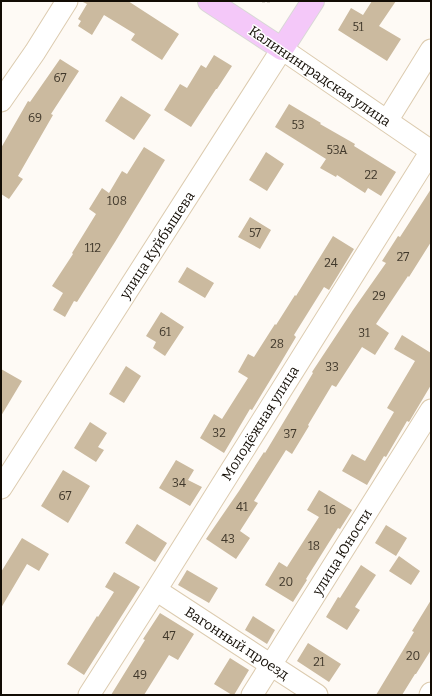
<svg xmlns="http://www.w3.org/2000/svg" width="432" height="696" viewBox="0 0 432 696" font-family="Bitter,serif">
  <rect width="100%" height="100%" fill="#fefaf5"/>
  <!-- building -->
  <path fill="#cbba9f" d="M81,1h47l51,33 -17,26 -31,-20 4,-6 -31,-19 -12,20 -14,-9 3,-5 -3,-2 9,-15z
    M372,1h24l-17,25 22,13 -14,22 -49,-31 13,-22 12,7z
    M214,55l18,11 -15,23h-1l-25,38 -27,-17 16,-26 7,4 14,-23 5,3z
    M60,59l19,12 -28,43 2,1 -35,61 5,3 -14,20 -8,-5v-46l27,-47 2,1z
    M121,96l30,19 -17,25 -29,-19z
    M289,104l32,19 -1,1 35,20 -1,2 42,26 -15,24 -13,-8 -3,5 -28,-18 -1,2 -16,-9 6,-9 -51,-32z
    M144,147l21,13 -50,82 -38,60 -3,-1 -9,16 -12,-7 10,-17 -11,-7 21,-32 -1,-1 24,-39 -7,-5 13,-21 7,5 13,-22 5,3z
    M266,152l18,12 -17,27 -18,-11z
    M431,189v53l-22,35 -1,-1 -32,48 13,9 -14,22 -13,-8 -26,40 -4,-2 -24,40 1,1 -17,28 -6,-4 -32,51 4,2 -18,28 10,7 -14,21 -30,-20 33,-48 25,-39 1,1 48,-80 -1,-1 41,-62 33,-47 -4,-2 16,-25 2,1z
    M250,217l21,13 -11,19 -22,-12z
    M333,236l21,13 -25,41 -5,-3 -30,48 2,2 -16,27 -28,46 -2,-1 -26,44 -24,-15 14,-24 8,5 26,-41 -10,-6 10,-18 6,3 21,-33 1,1 19,-30 1,1z
    M187,267l27,16 -9,15 -27,-16z
    M161,312l23,15 -19,29 -12,-8 3,-6 -10,-6z
    M402,335l29,18v32l-22,37 -2,-1 -21,36 -2,-1 -17,29 -25,-14 10,-17 13,7 29,-49 -7,-4 28,-47 -21,-12z
    M126,366l15,10 -17,27 -15,-9z
    M1,369l21,12 -21,35z
    M90,422l17,11 -9,14 6,3 -8,12 -22,-14z
    M176,460l18,10 -6,10 14,7 -12,19 -31,-18z
    M63,470l27,16 -22,37 -27,-17z
    M319,490l33,20 -12,19 -2,-1 -32,51 1,1 -14,22 -28,-17 14,-23 8,5 32,-50 -12,-7z
    M137,524l30,19 -12,19 -30,-19z
    M386,525l21,13 -11,18 -21,-13z
    M22,538l27,16 -10,17 -12,-7 -26,44v-36z
    M399,556l21,15 -9,14 -22,-14z
    M361,565l15,10 -21,32 5,3 -13,20 -21,-13 12,-20 2,1z
    M187,570l31,18 -9,15 -31,-18z
    M114,572l26,15 -56,88 -17,-11 30,-48 1,1 16,-25 -9,-5z
    M431,600v50l-15,24h-1l-13,21h-26l38,-63 -2,-1z
    M160,613l34,21 -16,26 -9,-5 -25,40h-33l34,-55 -2,-1z
    M253,616l22,14 -8,14 -22,-14z
    M308,643l33,21 -12,18 -32,-21z
    M230,658l19,12 -15,25h-2l-18,-11z"/>
  <g fill="none" stroke-linecap="round" stroke-linejoin="round">
    <defs>
      <path id="minor" d="M1,101l34,-49 32,-51
        M387,121l44,-71
        M1,488l281,-439 149,102
        M156,590l161,105
        M89,695l67,-105 275,-439
        M252,695l179,-285
        M430,695l1,-2"/>
      <path id="major" d="M209,1l73,48 31,-48"/>
    </defs>
    <!-- minor casing -->
    <use href="#minor" stroke="#dccbaf" stroke-width="23"/>
    <!-- major casing -->
    <use href="#major" stroke="#d9d8d7" stroke-width="24"/>
    <!-- path -->
    <path stroke="#8a857e" stroke-width="2.5" stroke-dasharray="3 2" stroke-linecap="butt" d="M262,1h10"/>
    <!-- minor -->
    <use href="#minor" stroke="#fff" stroke-width="21"/>
    <!-- major -->
    <use href="#major" stroke="#f4c8f9" stroke-width="22"/>
  </g>
  <g text-anchor="middle" stroke-width="3" stroke-linejoin="round" paint-order="stroke">
    <!-- number labels -->
    <g font-size="12" fill="#40382b">
      <text x="358" y="31">51</text>
      <text x="60" y="82">67</text>
      <text x="35" y="122">69</text>
      <text x="298" y="129">53</text>
      <text x="337" y="154">53А</text>
      <text x="371" y="179">22</text>
      <text x="117" y="205">108</text>
      <text x="255" y="237">57</text>
      <text x="93" y="252">112</text>
      <text x="403" y="261">27</text>
      <text x="331" y="267">24</text>
      <text x="379" y="300">29</text>
      <text x="165" y="336">61</text>
      <text x="364" y="337">31</text>
      <text x="277" y="348">28</text>
      <text x="332" y="371">33</text>
      <text x="219" y="437">32</text>
      <text x="290" y="438">37</text>
      <text x="179" y="487">34</text>
      <text x="65" y="500">67</text>
      <text x="242" y="511">41</text>
      <text x="330" y="514">16</text>
      <text x="228" y="543">43</text>
      <text x="314" y="550">18</text>
      <text x="286" y="586">20</text>
      <text x="169" y="640">47</text>
      <text x="413" y="660">20</text>
      <text x="319" y="666">21</text>
      <text x="140" y="679">49</text>
    </g>
    <!-- street labels -->
    <g font-size="14" fill="#120c04" stroke="#fff">
      <text transform="translate(320 76) rotate(34)" y="5">Калининградская улица</text>
      <text transform="translate(157 245) rotate(-57)" y="5">улица Куйбышева</text>
      <text transform="translate(260 423) rotate(-58)" y="5">Молодёжная улица</text>
      <text transform="translate(342 552) rotate(-58)" y="5">улица Юности</text>
      <text transform="translate(237 643) rotate(33)" y="5">Вагонный проезд</text>
    </g>
  </g>
  <!-- border -->
  <rect width="432" height="696" fill="none" stroke="#120c04" stroke-width="4"/>
</svg>
